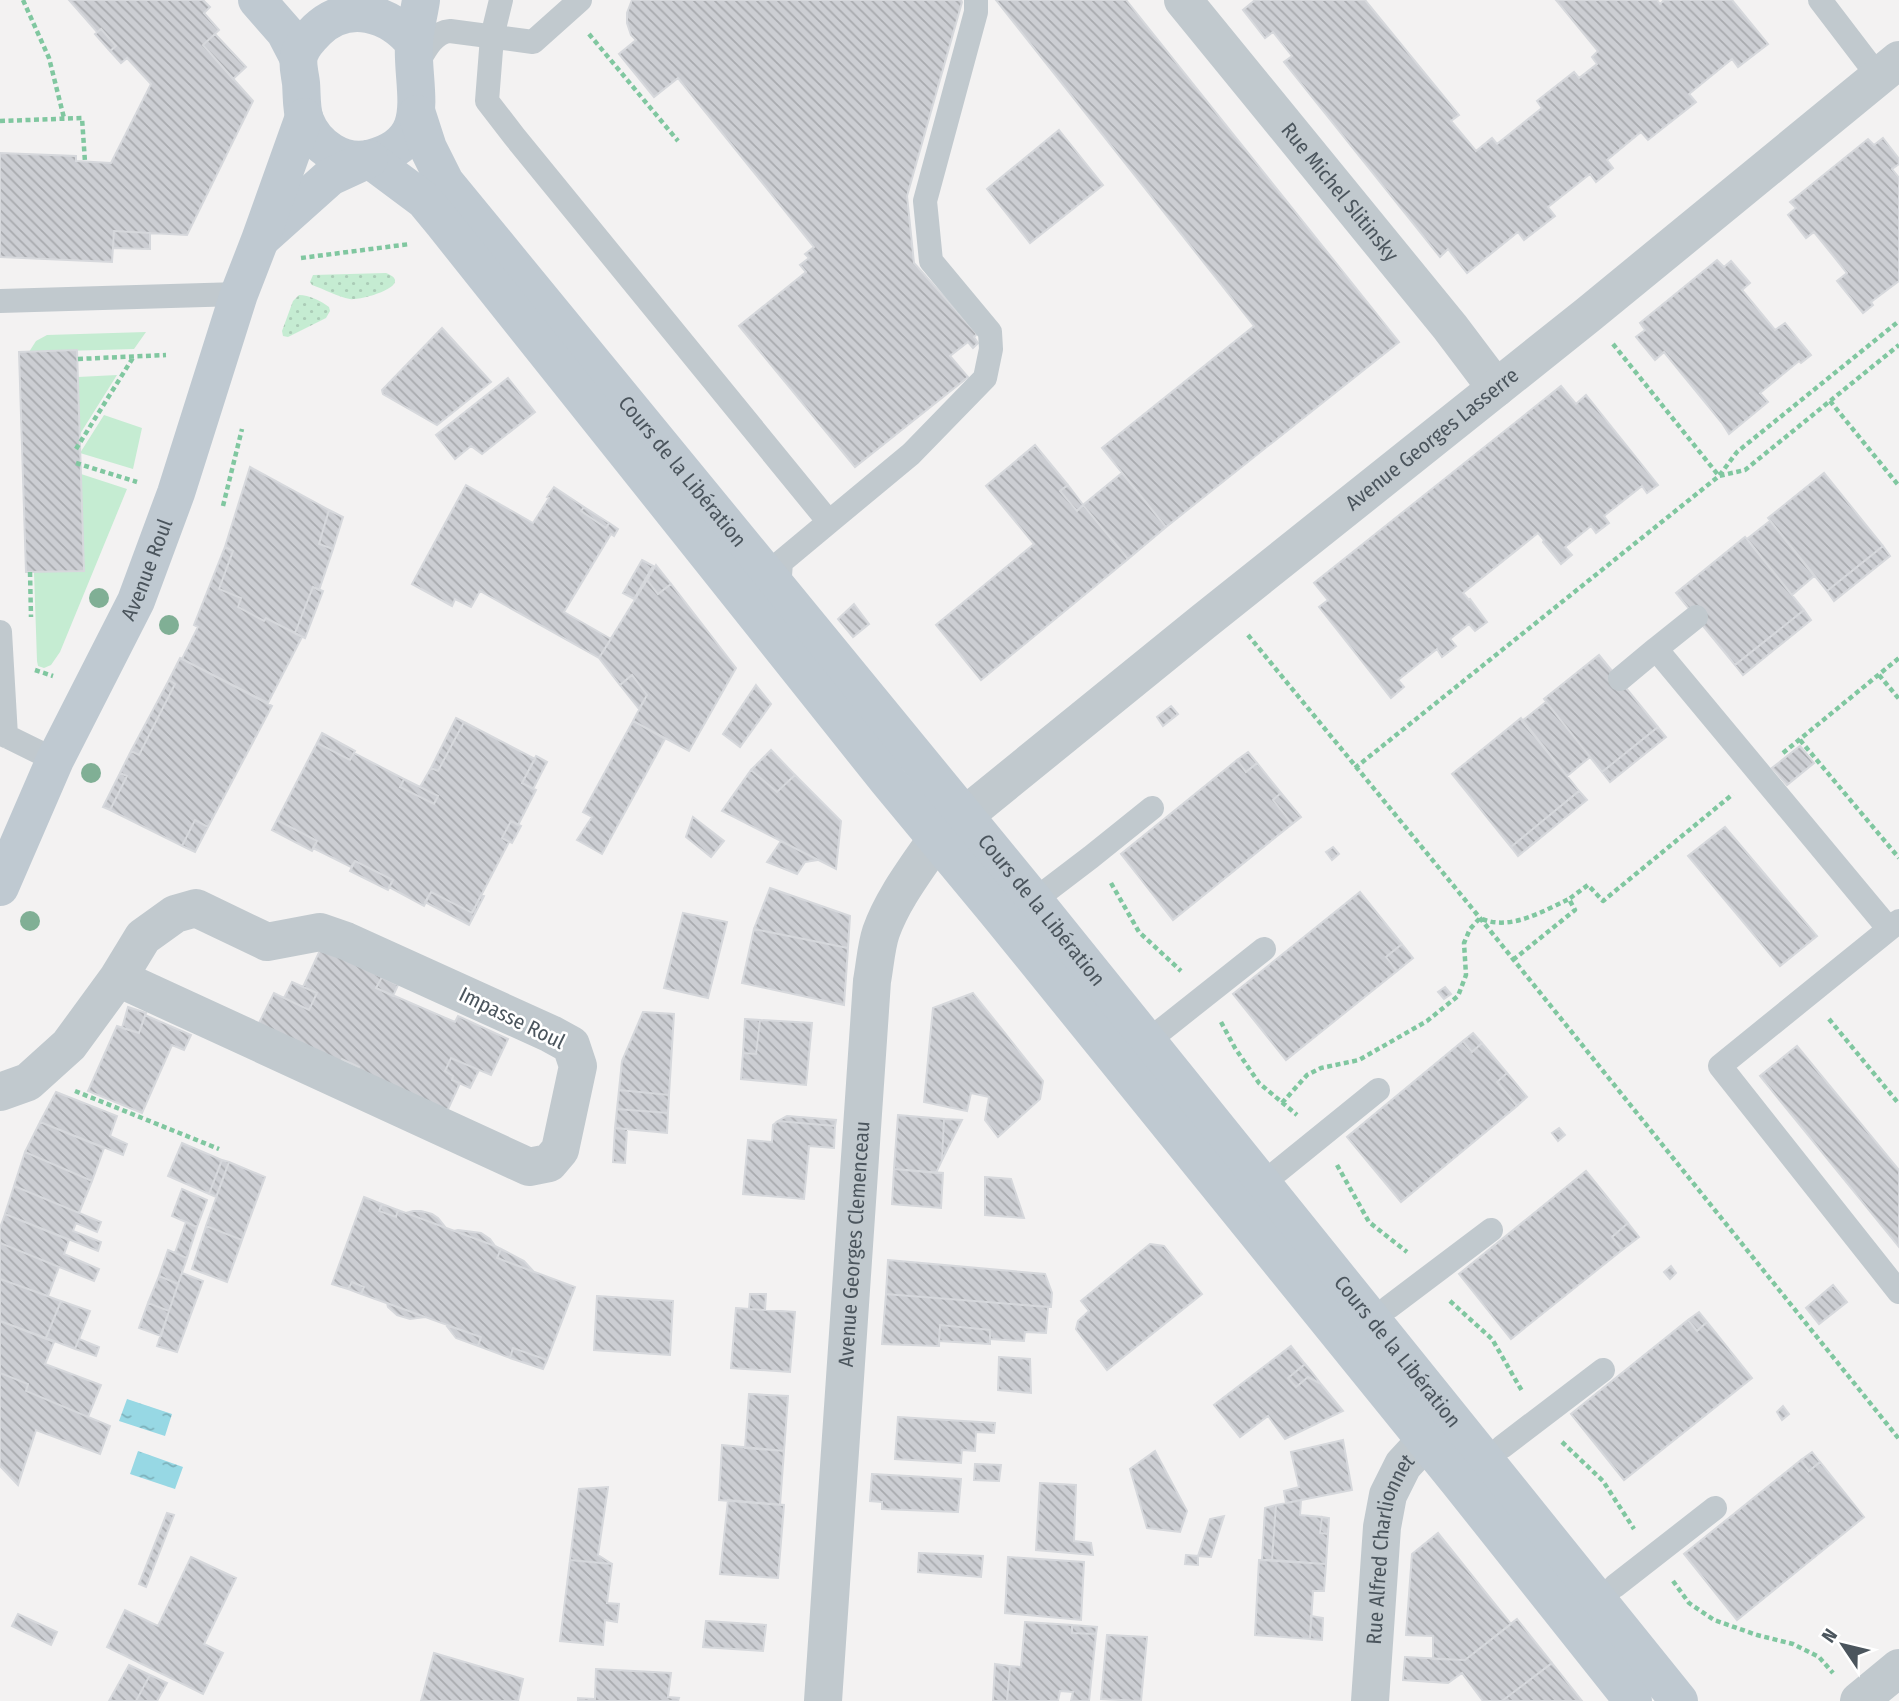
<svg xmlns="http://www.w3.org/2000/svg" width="1899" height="1701" viewBox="0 0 1899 1701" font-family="'Fira Sans Condensed',sans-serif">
  <defs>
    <pattern id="garden-dots" width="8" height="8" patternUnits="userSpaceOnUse" patternTransform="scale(1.75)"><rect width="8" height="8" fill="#c5ecd2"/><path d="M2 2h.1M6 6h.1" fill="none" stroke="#abccb7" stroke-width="1.8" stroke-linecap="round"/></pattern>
    <pattern id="water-ripples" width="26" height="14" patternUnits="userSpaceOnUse" patternTransform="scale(1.75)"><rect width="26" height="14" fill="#97d8e4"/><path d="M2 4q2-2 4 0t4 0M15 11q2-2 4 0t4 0" fill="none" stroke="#7db2bc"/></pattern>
    <pattern id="building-back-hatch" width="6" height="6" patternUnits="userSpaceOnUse" patternTransform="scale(1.75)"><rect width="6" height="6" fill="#ccced3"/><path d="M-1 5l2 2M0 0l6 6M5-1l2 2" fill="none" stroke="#a8aaae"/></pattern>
  </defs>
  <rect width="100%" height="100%" fill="#f3f2f2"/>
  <!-- grass -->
  <path fill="#c5ecd2" d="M146,332l-12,17 -105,3 7,-11 11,-6z
    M117,375l-37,59 -2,-57z
    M104,415l38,13 -9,41 -53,-16z
    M81,474l46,15 -67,163 -9,13 -7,3 -6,-2 -1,-5 -3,-89 50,-2z"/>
  <!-- garden -->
  <path fill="url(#garden-dots)" d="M386,273c31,12 -26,28 -36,26 -12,-2 -26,-10 -38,-14l-2,-3 3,-7z
    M299,295c10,0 22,6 30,12l1,4 -4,7 -38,19 -5,-1 -1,-5 11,-30z"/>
  <!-- water -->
  <path fill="url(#water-ripples)" d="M127,1399l45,15 -7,22 -46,-15z
    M138,1451l45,16 -8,22 -45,-15z"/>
  <!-- building -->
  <path fill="url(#building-back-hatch)" stroke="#d6d8dc" stroke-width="2" d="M69,0h134l7,7 -6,6 15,17 -16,15 50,56 -66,134 -73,-4 -2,31 -112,-5v-104l76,3v5l35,2 40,-79 -24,-26 -6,5 -11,-12 6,-5 -15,-17 -4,3z
    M632,0h329l1,2 -55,194 7,67 63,71 -3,3 4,6 -5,5 -5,-6 -18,14 18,21 -113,90 -116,-141 67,-54 -6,-7 9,-7 -4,-4 9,-7 -136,-169 -24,19 -35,-43 17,-14 -5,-5 -4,-12v-10z
    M996,0h130l273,342 -233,185 -64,-79 152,-122z
    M1255,0h110l94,115 -8,6 25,30 16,-13 5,6 45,-36 -5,-7 37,-29 5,6 18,-14 -5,-7 6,-6 -42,-51h101l3,4 4,-4h68l36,44 -30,23 -6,-8 -43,35 7,8 -48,38 -7,-8 -34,28 6,8 -17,14 -6,-8 -42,33 7,9 -31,24 -6,-8 -51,41 -19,-24 -8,8 -156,-195 8,-6 -19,-24 -8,6 -22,-28z
    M101,29l15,17 -6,5 -15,-17z
    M215,34l31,33 -13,12 -30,-34z
    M1059,130l44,55 -73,58 -43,-54z
    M1883,138l16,21v5l-7,5 7,9v103l-28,21 2,3 -10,8 -26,-32 10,-8 -33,-41 -8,6 -18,-23 8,-7 -6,-6 78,-63 6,6z
    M114,231l36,2v16l-37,-1z
    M1717,260l7,7 7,-6 19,22 -8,7 33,40 10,-7 26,32 -10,8 -2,-2 -39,32 8,9 -39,32 -7,-11 -58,-71 -9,8 -19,-23 9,-7 -5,-7z
    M442,328l49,54 -54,43 -54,-31 -1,-4z
    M77,350l7,221 -58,1 -7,-220z
    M508,378l27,34 -53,42 -11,-8 -16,13 -19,-24z
    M1561,386l15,18 10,-9 72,90 -11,8 -5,-7 -38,30 5,7 -13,10 -5,-7 -26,21 7,8 -11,9 -18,-22 1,-2 -6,-7 -75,60 6,7 1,-1 17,23 -12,9 -6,-7 -19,15 6,7 -14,11 -5,-8 -39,31 6,7 -13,11 -72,-91 9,-7 -14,-17z
    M1035,445l33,40 -8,6 17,20 6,-6 45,54 -147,121 -45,-55 98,-81 -48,-58z
    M250,467l79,43 -10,34 14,5 -14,41 -6,-3 -18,46 -29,-15 -2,3 -26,-14 3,-9 -22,-9 14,-38 -8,-4z
    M1122,473l44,54 -38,32 -45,-54z
    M1824,473l59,73 -56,45 -59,-73z
    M466,485l67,38 16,-25 -2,-1 7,-10 30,20 -3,4 25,17 3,-5 9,6 -4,7 -3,-2 -47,78 47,27 -12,19 -119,-67 -9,16 -16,-8 -3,7 -40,-22z
    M1068,485l15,20 -6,6 -17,-20z
    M584,507l25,16 -3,5 -25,-17z
    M329,510l14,7 -10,32 -14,-5z
    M1770,521l44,55 -22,19 -45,-56z
    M1745,537l59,73 -69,55 -59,-72z
    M1883,546l7,10 -56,45 -7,-10z
    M225,547l8,4 -14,38 22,9 -3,9 26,14 2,-3 36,19 -34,66 -86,-44 16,-32 -4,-2z
    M642,560l11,6 -19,33 -11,-6z
    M656,565l15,19 -13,10 -11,-14z
    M647,580l11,14 13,-10 65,84 -47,83 -56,-30 14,-26 -15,-20 -12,10 -21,-27z
    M313,587l10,4 -18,47 -10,-5z
    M854,604l15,20 -16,13 -15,-18z
    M1804,610l7,10 -68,55 -8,-10z
    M1599,655l59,72 -56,45 -58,-73z
    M180,658l92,48 -64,121 -13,-7 -13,26 -72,-36 17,-34 -7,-3 11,-22 8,4 36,-71 -6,-4z
    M632,675l15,20 -8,14 -19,-24z
    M169,680l6,4 -36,71 -8,-4z
    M756,685l15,19 -31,43 -17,-13z
    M1546,702l44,55 -23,19 -45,-55z
    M1171,706l7,8 -15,12 -6,-9z
    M456,718l8,4 -26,49 -7,-3z
    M1521,718l58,73 -68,56 -59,-73z
    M633,721l32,18 -63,115 -25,-14 15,-23 -9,-5z
    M464,722l71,37 -13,24 14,7 -18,35 -7,-4 -9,17 7,4 -37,71 -41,-21 -7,14 -35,-19 4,-7 -38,-19 -4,6 -38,-19 4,-7 -40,-21 40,-77 33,17 4,-7 50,26 -4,8 34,17 4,-8 -18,-9 11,-19 7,3z
    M1658,727l8,10 -56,45 -8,-10z
    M322,733l33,18 -5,9 -33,-17z
    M1800,746l14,17 -27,22 -15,-17z
    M771,750l24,25 -18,17 -26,-22z
    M1248,752l9,11 -11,9 -9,-12z
    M536,756l11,6 -14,27 -11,-6z
    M1237,760l9,12 11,-9 24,30 -8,7 19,24 -119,96 -52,-66z
    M751,770l26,22 18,-17 46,46 -5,48 -114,-58z
    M120,773l7,3 -17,34 -7,-3z
    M404,779l34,17 -4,8 -34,-17z
    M1579,791l8,9 -69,56 -7,-9z
    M1281,793l20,24 -9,7 -19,-24z
    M693,817l31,24 -13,16 -25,-20z
    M195,820l13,7 -13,25 -13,-6z
    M277,820l40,21 -5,10 -40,-21z
    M511,821l10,5 -9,17 -10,-5z
    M1725,827l92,109 -37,30 -92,-110z
    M781,841l37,19 -13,2 -8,12 -30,-12z
    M1333,847l6,7 -7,6 -6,-8z
    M355,861l38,19 -5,10 -38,-19z
    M770,888l80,28 -2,32 -94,-19z
    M431,892l41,21 9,-18 3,1 -15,29 -44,-23z
    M1360,892l42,52 -16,13 11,14 -111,89 -53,-66z
    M683,913l44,9 -19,76 -44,-10z
    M754,929l94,19 -4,57 -102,-22z
    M1402,944l11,14 -16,13 -11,-14z
    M321,948l61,29 -6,11 79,34 3,-6 50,23 -17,36 -40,-17 -6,13 8,5 -1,4 8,3 -17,37 -86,-49 2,-4 -17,-8 -5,11 -82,-39 19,-38 35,17 8,-17 -14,-6z
    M382,977l16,8 -5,11 -17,-8z
    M292,982l25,11 -8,17 -25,-12z
    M1445,987l6,7 -7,5 -6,-7z
    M973,993l70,88 -3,18 -42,38 -13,-17 4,-23 -18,-4 -4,18 -43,-9 9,-94z
    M128,1007l18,6 -7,20 -17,-5z
    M643,1012l31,2 -5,81 -50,-5 3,-29z
    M145,1015l46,20 -7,15 -12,-5 -30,68 -54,-22 29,-65 22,7z
    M745,1019l15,1 -4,34 -13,-1z
    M760,1020l52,3 -6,62 -65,-6 2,-26 13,1z
    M1473,1033l9,10 -10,9 -9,-11z
    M1463,1041l9,11 10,-9 25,30 -10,9 20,24 -116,96 -54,-65z
    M1797,1046l102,124v77l-139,-171z
    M451,1058l28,12 -9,18 -18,-8 1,-4 -8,-5z
    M1507,1073l20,24 -10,9 -20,-24z
    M619,1090l50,5 -1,18 -51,-4z
    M56,1092l61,24 -7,20 17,8 -4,11 -83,-33z
    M617,1109l51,4 -1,20 -52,-5z
    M898,1115l46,4 -2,41 -6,13 -42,-4z
    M787,1116l49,4 -1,6 -57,-5z
    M944,1119l18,1 -20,40z
    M778,1121l57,5 -1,22 -25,-2 -5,53 -61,-5 5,-54 24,2 1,-17z
    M40,1122l64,26 -12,33 -67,-29z
    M615,1128l12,1 -2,34 -12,-1z
    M1559,1128l6,7 -7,6 -6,-8z
    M182,1143l40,17 -13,34 -41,-18z
    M25,1152l67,29 -13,32 -65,-27z
    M222,1160l7,2 -13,35 -7,-3z
    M229,1162l36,15 -23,63 -36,-14z
    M894,1169l49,4 -2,35 -49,-4z
    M1586,1171l42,52 -16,14 10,13 -111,89 -52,-65z
    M985,1177l26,2 13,39 -39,-3z
    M14,1186l87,36 -4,10 -21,-9 -3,8 28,11 -3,9 -93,-37z
    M182,1189l25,11 -10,27 -25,-11z
    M364,1197l18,7 -3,7 17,6 2,-7 97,36 6,3 -4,9 78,29 -28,73 -34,-12 -3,10 -32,-12 3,-9 -120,-43 3,-7 -12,-5 -4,7 -16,-5z
    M382,1204l16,6 -2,7 -17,-6z
    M413,1211h8l11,3 6,4 8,10 -40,-15z
    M5,1214l64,26 -5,14 35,15 -5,12 -94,-38v-15z
    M186,1222l11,5 -10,31 -12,-5z
    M1628,1223l11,14 -17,13 -10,-13z
    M206,1226l36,14 -15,42 -35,-13z
    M458,1230l23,3 9,6 5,7 -41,-15z
    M0,1243l59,24 -11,29 -48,-17z
    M1150,1244l14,2 38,48 -95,76 -31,-41 2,-8 11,-10 -8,-10z
    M501,1249l23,12 10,11 -37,-14z
    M168,1250l19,8 -9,26 -19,-8z
    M888,1260l157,14 7,19 -1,14 -165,-13z
    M1671,1266l5,7 -6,6 -6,-7z
    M182,1273l21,8 -26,71 -20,-6z
    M159,1276l19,8 -9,27 -21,-8z
    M0,1279l61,22 -15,37 -46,-17z
    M352,1282l12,5 -3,7 -13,-5z
    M1833,1285l14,17 -28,22 -13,-16z
    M750,1294h16l-1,16 -16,-1z
    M886,1294l162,13 -2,26 -21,-1 -1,9 -34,-2v-9l-50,-5 -1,21 -57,-2z
    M597,1296l76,5 -3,54 -76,-5z
    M61,1301l29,10 -15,38 -29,-11z
    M148,1303l21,8 -8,25 -22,-8z
    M387,1303l38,14 -15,2 -13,-4 -9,-8z
    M736,1308l59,4 -5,60 -59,-4z
    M1699,1312l8,10 -10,9 -9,-11z
    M1688,1320l9,11 10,-9 45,56 -128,102 -53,-66z
    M0,1321l54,21 -9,22 56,21 -13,32 -62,-26 2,-7 -28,-11z
    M446,1325l35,12 -3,9 -22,-8z
    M940,1325l50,5v14l-51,-3z
    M79,1339l20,8 -3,9 -21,-7z
    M1291,1346l14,18 -17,14 8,9 12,-10 13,7 22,27 -58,28 -17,-23 -28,21 -26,-32z
    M513,1348l34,12 -4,9 -33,-11z
    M999,1357l31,2 1,34 -33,-3z
    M1305,1364l5,6 11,14 -13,-7 -12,10 -8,-9z
    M0,1373l28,11 -2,7 84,35 -10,28 -64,-24 -18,55 -18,-19z
    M749,1394l39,2 -4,55 -39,-3z
    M1783,1406l6,8 -7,6 -5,-8z
    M898,1417l97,6 -1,10 -18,-1 -1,19 -13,-1 -1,13 -66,-4z
    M1343,1440l9,50 -66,13 -2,-12 15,-4 -8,-35z
    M722,1445l62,6 -4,54 -61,-5z
    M1155,1451l32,60 -7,21 -33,-4 -17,-59z
    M1812,1452l8,10 -11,9 -8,-11z
    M1801,1460l8,11 11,-9 44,55 -127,103 -53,-66z
    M975,1464l26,1 -2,16 -25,-1z
    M872,1474l89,5 -3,33 -76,-3v-7l-12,-1z
    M1040,1483l36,2 -2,56 17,2 2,12 -57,-5z
    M608,1487l-10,68 14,9 -42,-4 9,-71z
    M728,1500l56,5 -6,73 -58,-4z
    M1301,1500l-1,15 22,2 -2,16 8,1 -2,30 -54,-4 4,-55z
    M1276,1505l-4,55h-10l3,-52z
    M167,1513l7,2 -28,72 -7,-3z
    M1224,1516l-13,41 -13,-1 12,-37z
    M1322,1517l7,1 -1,16 -8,-1z
    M1438,1533l73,91 -46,36 -32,-1v-23l-27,-1 6,-81z
    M919,1553l64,3 -2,21 -63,-5z
    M1186,1555l12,1v9l-13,-1z
    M191,1557l45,21 -32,66 19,9 -20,41 -96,-47 18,-37 33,16z
    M1008,1557l76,5 -3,58 -76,-7z
    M570,1560l42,4 -5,39 12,1 -2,18 -12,-2 -2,25 -43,-4z
    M1259,1560l67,4 -2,27h-11l-3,48 -55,-4z
    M18,1614l39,18 -6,13 -39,-19z
    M1311,1616l12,2 -1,22 -12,-1z
    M1517,1619l35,44 -50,38h-19l-21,-28 -14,10 -45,-3 2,-23 60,3z
    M706,1621l60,4 -3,26 -60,-4z
    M1025,1622l47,3v8l24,1 -7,67h-18l2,-9 -13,-1 -2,10h-51l3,-35 11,1z
    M1072,1625l25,2 -1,7 -24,-1z
    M1107,1635l40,2 -6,64 -40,-2z
    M434,1653l89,26 -5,22h-97z
    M1552,1663l30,38h-80z
    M995,1664l15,2 -3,35h-14z
    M129,1665l21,10 -14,26h-27z
    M596,1669l75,4 -3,24 11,1 -1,3h-100v-3l17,1z
    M150,1675l17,8 -10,18h-21z"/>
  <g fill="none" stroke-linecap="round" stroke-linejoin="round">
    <!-- path -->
    <path stroke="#80c7a0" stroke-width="4.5" stroke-dasharray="5 3.5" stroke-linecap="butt" d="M23,0l26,58 15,60
      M589,34l89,107
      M0,121l82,-3 3,44
      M301,258l109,-14
      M1613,344l106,132 26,-6 154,-125
      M78,359l88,-4
      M1830,401l69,85
      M76,449l58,-93
      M76,463l61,19
      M223,506l19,-77
      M30,572l1,45
      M1248,635l232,283 419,521
      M35,670l18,6
      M1879,675l20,24
      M1800,740l99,118
      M1783,753l116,-95
      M1355,768l364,-292 18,-24 162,-131
      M1111,883l28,49 42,39
      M1513,960l62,-50 -6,-11 19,-14 15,16 130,-107
      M1829,1019l70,85
      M1221,1022l14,26 24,35 38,32
      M75,1091l144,58
      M1282,1103l25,-28 14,-7 38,-8 68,-39 31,-25 8,-21 -2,-32 6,-14 10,-11c29,14 63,-7 89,-19
      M1337,1165l32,57 38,30
      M1450,1301l42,38 30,52
      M1562,1442l41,39 31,48
      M1673,1581l16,22 25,17 43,15 36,9 26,13 14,16"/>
    <!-- lane -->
    <path stroke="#c1c9ce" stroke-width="24" d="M501,0l-9,37 -5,64 27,35 315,386 -48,40 -2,27
      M1820,0l58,76
      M416,66c8,-14 17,-34 34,-35l83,11 47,-42
      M0,301l239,-7
      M829,522l82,-68 74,-76 6,-29 -1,-17 -59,-71 -6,-60 51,-189v-12
      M1696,617l-40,32 233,280
      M0,632l6,104
      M1620,679l36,-30
      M0,733l55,27
      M1049,889l42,-32 61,-49
      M1899,921l-179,145 179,226
      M1163,1029l101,-80
      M1278,1171l100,-81
      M1389,1307l102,-77
      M1502,1447l101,-77
      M1615,1586l100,-78"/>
    <!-- street -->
    <g stroke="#c1c9ce" stroke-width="38">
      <path id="s1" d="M1183,0l267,327 46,61"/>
      <path d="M0,1092l28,-10 41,-37 49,-67 411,189 20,-4 11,-13 18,-84 -7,-21 -20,-11 -205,-93 -26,-9 -53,10 -71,-34 -21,6 -32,23 -25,41"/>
      <path id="s2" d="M823,1701l49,-720c3,-16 4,-34 9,-49 12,-34 36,-64 56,-94l266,-216 386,-308 310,-254"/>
      <path id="s3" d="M1370,1701l12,-174 6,-32 15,-30 12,-13 37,-30"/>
      <path d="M1859,1701l40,-33"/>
    </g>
    <!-- secondary -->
    <g stroke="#bfc9d1" stroke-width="38">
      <path d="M257,0l28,32 13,25"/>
      <path d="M414,43c-24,-30 -66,-43 -97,-13 -7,7 -16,17 -18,26 -2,8 1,19 2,27 1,11 0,26 4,37 10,26 38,46 67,38 64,-17 39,-69 42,-116 1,-14 5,-28 7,-42"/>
      <path id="s4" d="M417,114l11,34 17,34 579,706 655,813"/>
      <path d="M369,159l55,41 19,23 445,558 108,130 462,570 175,220"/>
      <path d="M264,236l66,-59 39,-18"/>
      <path id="s5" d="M0,887l55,-127 81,-159 40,-108 63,-199 21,-54 44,-123"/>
    </g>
  </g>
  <!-- trees -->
  <g fill="#80af95">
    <circle cx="99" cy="598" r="10"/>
    <circle cx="169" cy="625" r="10"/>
    <circle cx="91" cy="773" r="10"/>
    <circle cx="30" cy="921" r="10"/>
  </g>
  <g text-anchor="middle" stroke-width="5" stroke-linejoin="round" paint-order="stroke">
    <!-- street labels -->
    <g font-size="21" fill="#4b555d" stroke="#fff">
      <text dy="7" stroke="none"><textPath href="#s1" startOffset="248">Rue Michel Slitinsky</textPath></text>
      <text dy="7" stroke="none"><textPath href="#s2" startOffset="1517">Avenue Georges Lasserre</textPath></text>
      <text dy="7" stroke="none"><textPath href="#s4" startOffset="448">Cours de la Libération</textPath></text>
      <text dy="7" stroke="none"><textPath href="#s5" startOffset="350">Avenue Roul</textPath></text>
      <text dy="7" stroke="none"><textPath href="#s4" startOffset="1015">Cours de la Libération</textPath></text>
      <text transform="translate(512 1018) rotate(26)" y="7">Impasse Roul</text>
      <text dy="7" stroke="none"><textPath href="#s2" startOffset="458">Avenue Georges Clemenceau</textPath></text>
      <text dy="7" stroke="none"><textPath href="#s4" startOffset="1582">Cours de la Libération</textPath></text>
      <text dy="7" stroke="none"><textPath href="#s3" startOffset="154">Rue Alfred Charlionnet</textPath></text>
    </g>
  </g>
  <!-- north arrow -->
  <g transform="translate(1843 1645) rotate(305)" stroke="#ffffff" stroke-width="5" paint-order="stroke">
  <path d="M0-5L12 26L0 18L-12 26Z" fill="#4b555d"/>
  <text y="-10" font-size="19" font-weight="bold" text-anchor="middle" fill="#4b555d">N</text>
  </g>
</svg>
